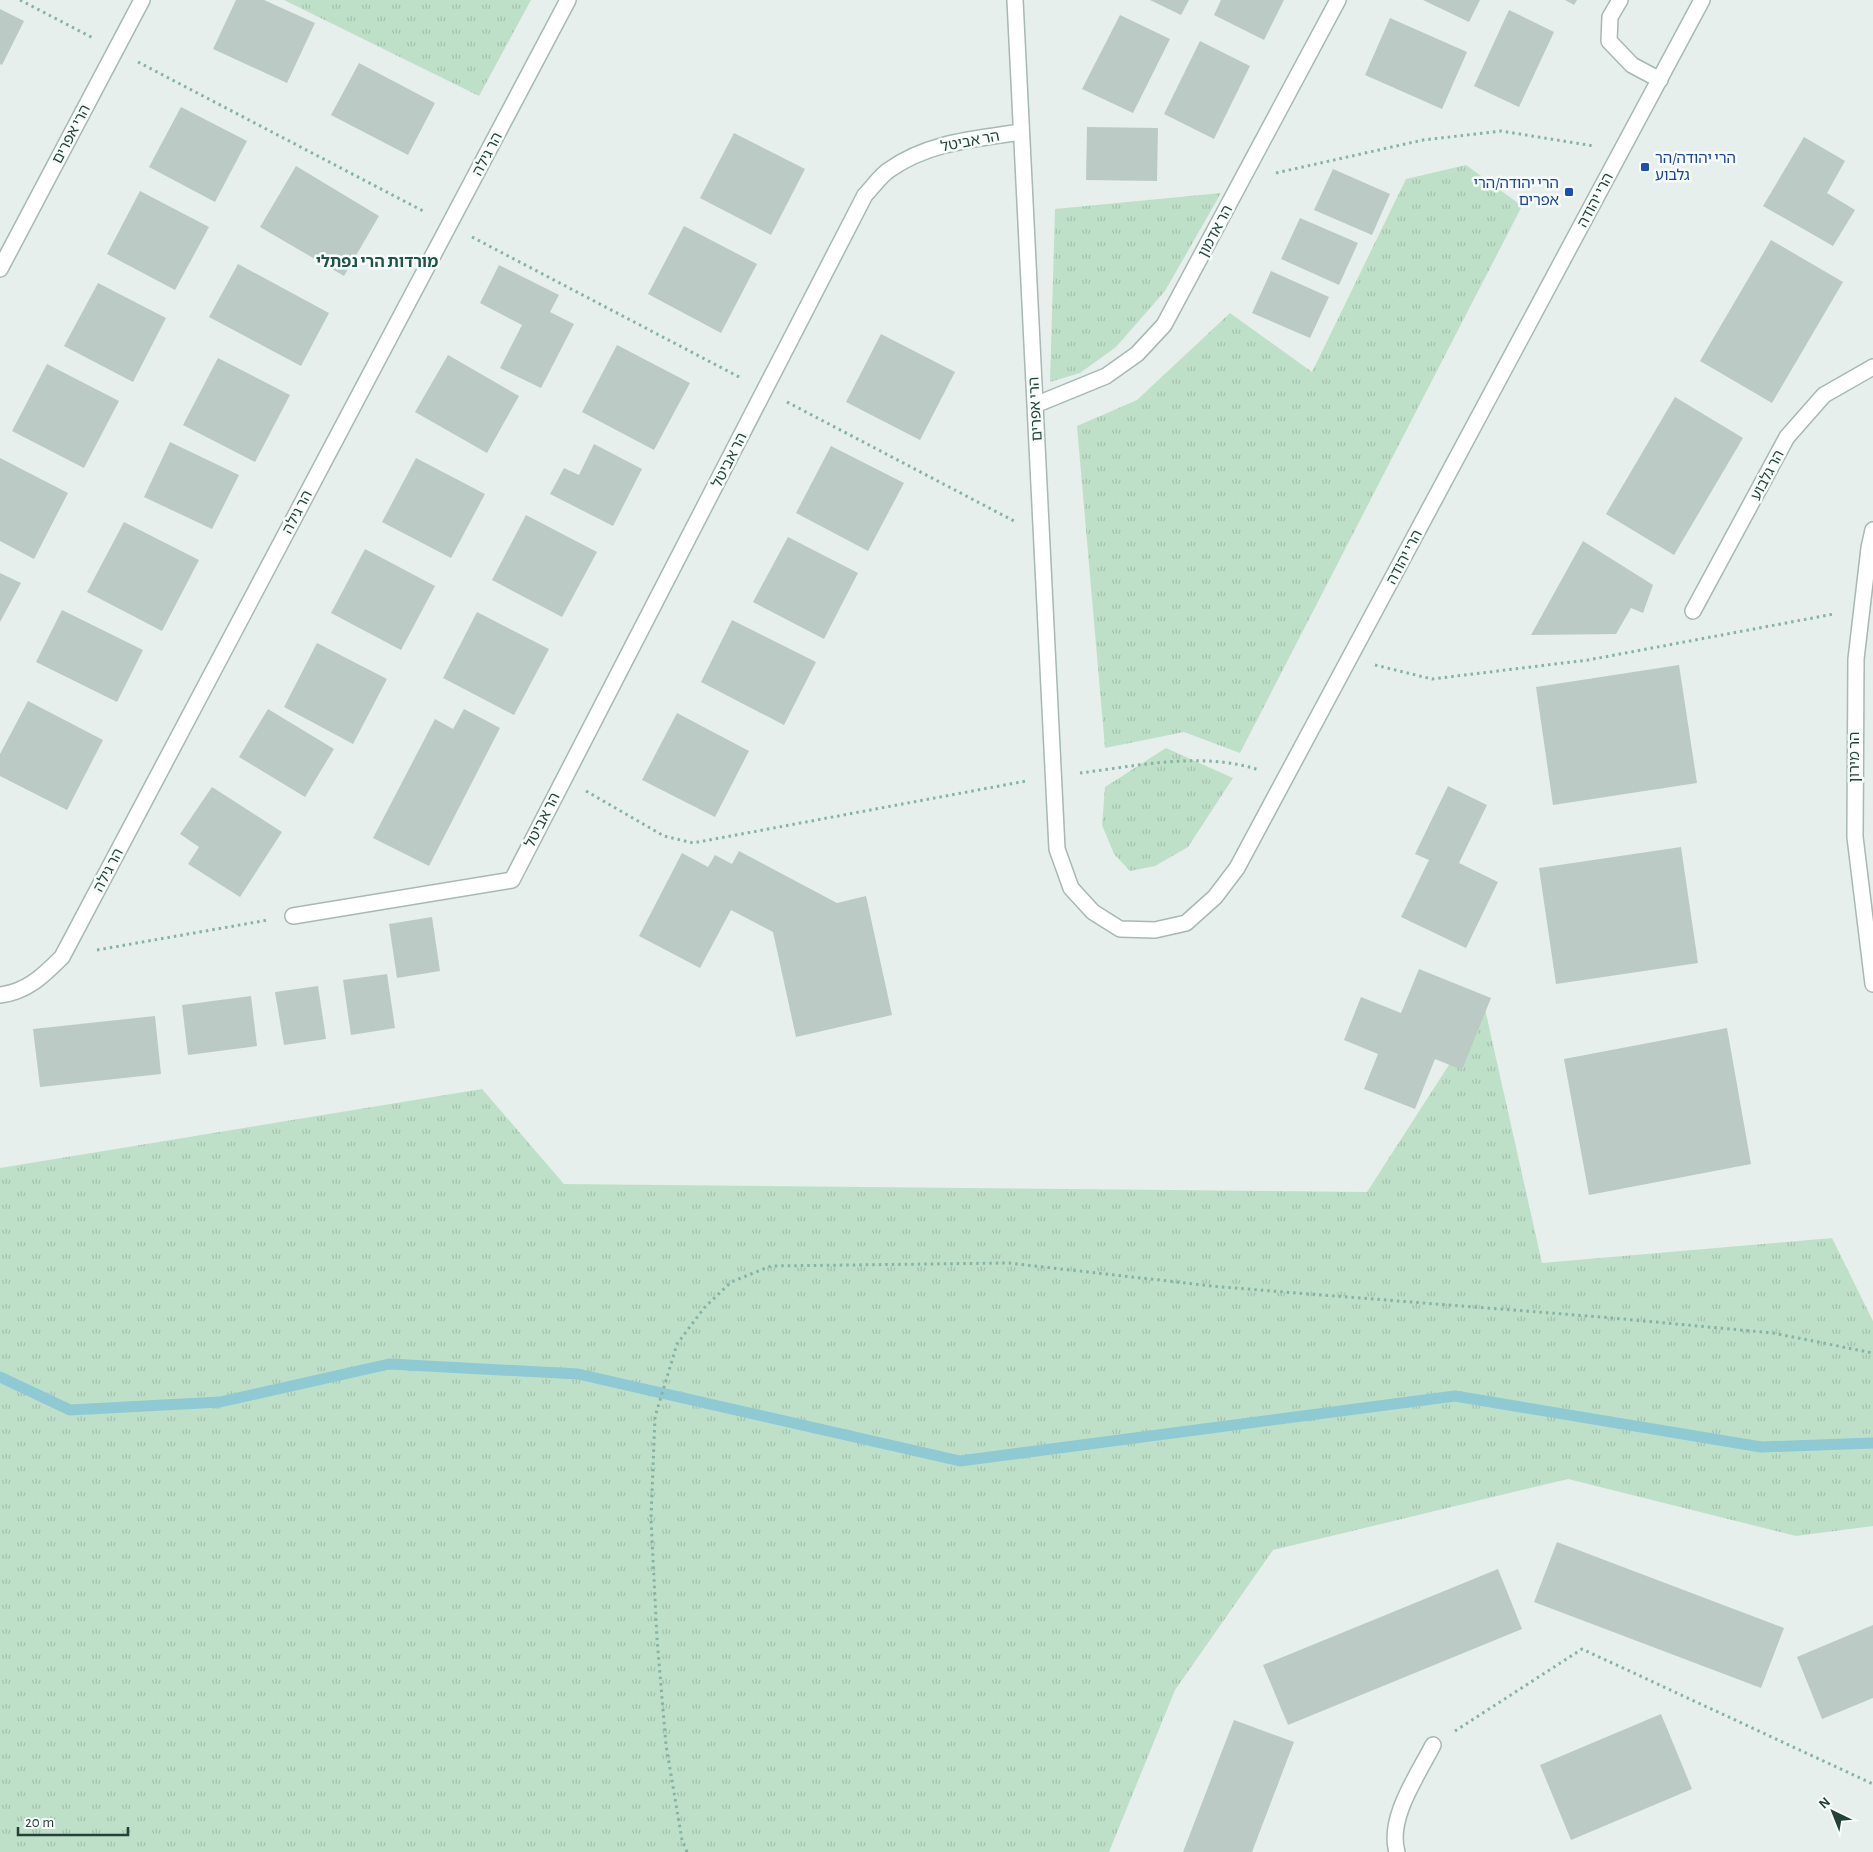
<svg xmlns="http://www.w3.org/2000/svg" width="1873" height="1852" viewBox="0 0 1873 1852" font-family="'Alegreya Sans','Noto Sans Hebrew',sans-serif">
  <defs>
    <pattern id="grass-tufts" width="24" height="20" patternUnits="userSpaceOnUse" patternTransform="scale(1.25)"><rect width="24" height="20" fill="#bfe0c8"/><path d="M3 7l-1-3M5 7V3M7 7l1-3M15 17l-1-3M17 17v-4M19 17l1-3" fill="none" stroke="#a4c1ad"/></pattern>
  </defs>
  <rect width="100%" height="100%" fill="#e6efeb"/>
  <!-- grass -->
  <path fill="url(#grass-tufts)" d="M284,0h247l-52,96z
    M1466,165l56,41 -282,547 -56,-21 -79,16 -28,-322 60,-26 93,-87 82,59 94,-193z
    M1221,193l-56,98 -49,56 -36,26 -30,9 5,-173z
    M1166,748l67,30 -45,69 -33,19 -25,5 -16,-17 -12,-29 3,-38z
    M1485,1009l57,254 290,-25 41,83v205l-77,10 -228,-57 -295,71 -98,140 -66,162h-1109v-684l482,-79 82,95 803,8z"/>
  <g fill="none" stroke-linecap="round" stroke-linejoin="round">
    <!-- stream -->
    <path stroke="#8ec9d4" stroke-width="11" d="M0,1377l70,33 150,-8 169,-38 189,10 382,87 495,-65 306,51 112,-4"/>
  </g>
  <!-- building -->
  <path fill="#bbcac4" d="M236,0h28l51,23 -28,60 -74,-34z
    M1150,0h39l-8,15z
    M1221,0h63l-20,40 -50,-25z
    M1423,0h57l-11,22z
    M1565,0h12l-3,5z
    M0,9l24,12 -22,44 -2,-1z
    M1509,10l45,22 -35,75 -45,-21z
    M1120,15l50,24 -37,74 -51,-24z
    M1390,18l77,34 -25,57 -77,-34z
    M1200,41l50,25 -36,73 -50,-25z
    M359,63l76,40 -27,52 -77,-40z
    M181,107l66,34 -32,61 -66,-35z
    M1087,127l71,1 -1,53 -71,-1z
    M734,133l71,36 -34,66 -71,-37z
    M1804,137l41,24 -18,32 28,17 -22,36 -70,-40z
    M296,166l83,50 -35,60 -84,-49z
    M1333,169l57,25 -18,41 -58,-25z
    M140,191l69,36 -34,63 -68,-36z
    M1300,218l58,25 -19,42 -58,-26z
    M684,226l73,38 -36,69 -73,-39z
    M1771,240l72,42 -71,121 -72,-42z
    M238,264l91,49 -28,53 -92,-49z
    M499,265l60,30 -9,17 24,12 -33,64 -41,-20 22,-43 -42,-22z
    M1271,271l58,26 -19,41 -58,-25z
    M98,283l68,35 -33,64 -69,-36z
    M881,334l74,38 -35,68 -74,-38z
    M617,345l73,38 -36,67 -72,-38z
    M448,355l71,41 -32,57 -72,-41z
    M218,358l72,37 -35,67 -72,-37z
    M47,364l72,37 -35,67 -72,-37z
    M1675,397l68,41 -69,117 -68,-41z
    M170,442l69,33 -27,54 -68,-32z
    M594,444l48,25 -29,57 -63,-32 14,-26 15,7z
    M831,446l73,37 -36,68 -72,-38z
    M0,458l68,35 -34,66 -34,-18z
    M416,458l69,36 -34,64 -69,-36z
    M526,515l71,37 -35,65 -70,-37z
    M124,522l75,38 -37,71 -75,-39z
    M788,537l70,36 -34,66 -71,-37z
    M1583,541l70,44 -10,28 -12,-5 -15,26 -85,1z
    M365,549l70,37 -34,64 -70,-37z
    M0,573l21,10 -21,39z
    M62,610l81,40 -26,52 -81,-40z
    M477,612l72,37 -35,66 -71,-37z
    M732,620l84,42 -32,63 -83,-43z
    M317,643l70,36 -34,65 -69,-37z
    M1679,665l18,118 -144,22 -17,-118z
    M28,701l75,39 -36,70 -67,-34v-22z
    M268,709l66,40 -29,48 -66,-40z
    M464,709l36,19 -71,138 -56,-28 62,-119 18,10z
    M677,713l72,38 -34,66 -73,-37z
    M1448,786l39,19 -28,58 39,19 -32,66 -65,-31 28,-57 -14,-6z
    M212,787l70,45 -42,65 -52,-33 11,-17 -19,-13z
    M1681,847l17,116 -142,21 -17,-116z
    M739,851l98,52 29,-7 26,119 -96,22 -23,-105 -42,-22 -31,58 -61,-32 43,-83 26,14 7,-12 17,9z
    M432,917l8,54 -43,7 -8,-54z
    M1419,969l72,29 -29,72 -27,-11 -20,50 -51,-20 14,-35 -34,-14 17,-43 40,16z
    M387,974l8,54 -44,7 -8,-55z
    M318,986l8,53 -42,6 -9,-53z
    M251,996l6,50 -69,9 -6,-50z
    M155,1016l6,58 -121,13 -7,-58z
    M1727,1028l24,136 -162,31 -25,-136z
    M1557,1542l227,86 -23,60 -227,-86z
    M1498,1569l24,60 -234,96 -25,-60z
    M1873,1625v73l-51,21 -25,-62z
    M1661,1714l31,75 -121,51 -31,-75z
    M1234,1720l60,22 -42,110h-69z"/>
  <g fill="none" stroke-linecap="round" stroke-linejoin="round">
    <defs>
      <path id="minor" d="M1015,0l42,849 14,39 22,24 27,17 35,1 31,-7 29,-26 22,-29 465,-868
        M1620,0l-10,17 -1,24 23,24 28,15
        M0,269l142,-269
        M1035,405l71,-29 31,-22 27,-29 174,-325
        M1873,530l-4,18 -13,111 -1,178 18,147
        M1693,611l94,-174 37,-42 49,-28
        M293,916l219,-36 353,-685c8,-8 15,-19 24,-25 39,-28 86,-31 132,-38
        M0,995c27,-3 44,-20 62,-38l506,-957
        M1397,1852c-10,-34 21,-77 36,-107"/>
    </defs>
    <!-- minor casing -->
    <use href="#minor" stroke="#a8b8b2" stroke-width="18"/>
    <!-- path -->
    <path stroke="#86b3a5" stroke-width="3" stroke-dasharray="2.5 4" stroke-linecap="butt" d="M20,0l73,38
      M138,62l287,150
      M1276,173l147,-33 78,-9 93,15
      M472,237l269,141
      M787,402l227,119
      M1375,665l57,14 156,-19 246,-46
      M1080,773c57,-7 123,-22 179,-3
      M586,791l78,45 29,7 333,-62
      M97,950l171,-30
      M1455,1731l127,-82 291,135
      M687,1852l-5,-12 -16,-95 -9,-106 -6,-120 4,-102 22,-73 27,-36 27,-26 40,-16 237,-3 213,24 380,30 172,16 100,20"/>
    <!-- minor -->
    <use href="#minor" stroke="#fff" stroke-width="15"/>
  </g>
  <!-- markers -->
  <g fill="#1a4fb4" stroke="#f7fbf9" stroke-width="2">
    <rect x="1640" y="162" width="10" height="10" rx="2.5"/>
    <rect x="1564" y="187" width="10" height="10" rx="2.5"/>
  </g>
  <g text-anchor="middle" stroke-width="5" stroke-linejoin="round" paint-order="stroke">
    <!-- street labels -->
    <g font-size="15" fill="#24423a" stroke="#f7fbf9">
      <text transform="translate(71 134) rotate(-62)" y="5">הרי אפרים</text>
      <text transform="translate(970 141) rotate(-11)" y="5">הר אביטל</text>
      <text transform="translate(487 154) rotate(-62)" y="5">הר גילה</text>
      <text transform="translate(1595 200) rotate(-62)" y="5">הרי יהודה</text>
      <text transform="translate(1215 231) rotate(-62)" y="5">הר אדמון</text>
      <text transform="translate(1035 409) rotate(-93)" y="5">הרי אפרים</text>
      <text transform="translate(729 460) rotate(-63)" y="5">הר אביטל</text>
      <text transform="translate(1767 475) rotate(-62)" y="5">הר גלבוע</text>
      <text transform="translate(297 512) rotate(-62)" y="5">הר גילה</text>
      <text transform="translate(1404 557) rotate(-62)" y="5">הרי יהודה</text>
      <text transform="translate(1854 757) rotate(-90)" y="5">הר מירון</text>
      <text transform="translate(542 820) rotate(-63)" y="5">הר אביטל</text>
      <text transform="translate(108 870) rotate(-62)" y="5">הר גילה</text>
    </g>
    <!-- transit labels -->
    <g font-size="15" fill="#164399" stroke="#f7fbf9" text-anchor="start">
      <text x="1655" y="163">הרי יהודה/הר<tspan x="1655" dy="17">גלבוע</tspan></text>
      <text x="1559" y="188" text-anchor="end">הרי יהודה/הרי<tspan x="1559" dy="17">אפרים</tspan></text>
    </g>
    <!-- neighbourhood labels -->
    <g font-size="16" font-weight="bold" fill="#1f5548" stroke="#f7fbf9">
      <text x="377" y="267">מורדות הרי נפתלי</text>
    </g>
  </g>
  <!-- north arrow -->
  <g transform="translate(1833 1812) rotate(317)" stroke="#f7fbf9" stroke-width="4" paint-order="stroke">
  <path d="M0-4L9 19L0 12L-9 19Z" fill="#24423a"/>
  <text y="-8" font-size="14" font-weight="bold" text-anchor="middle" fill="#24423a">N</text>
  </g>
  <!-- scale -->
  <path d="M18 1827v8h110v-8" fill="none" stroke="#24423a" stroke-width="2.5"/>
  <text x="25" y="1827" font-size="15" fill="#24423a" stroke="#f7fbf9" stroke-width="4" paint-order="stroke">20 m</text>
</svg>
